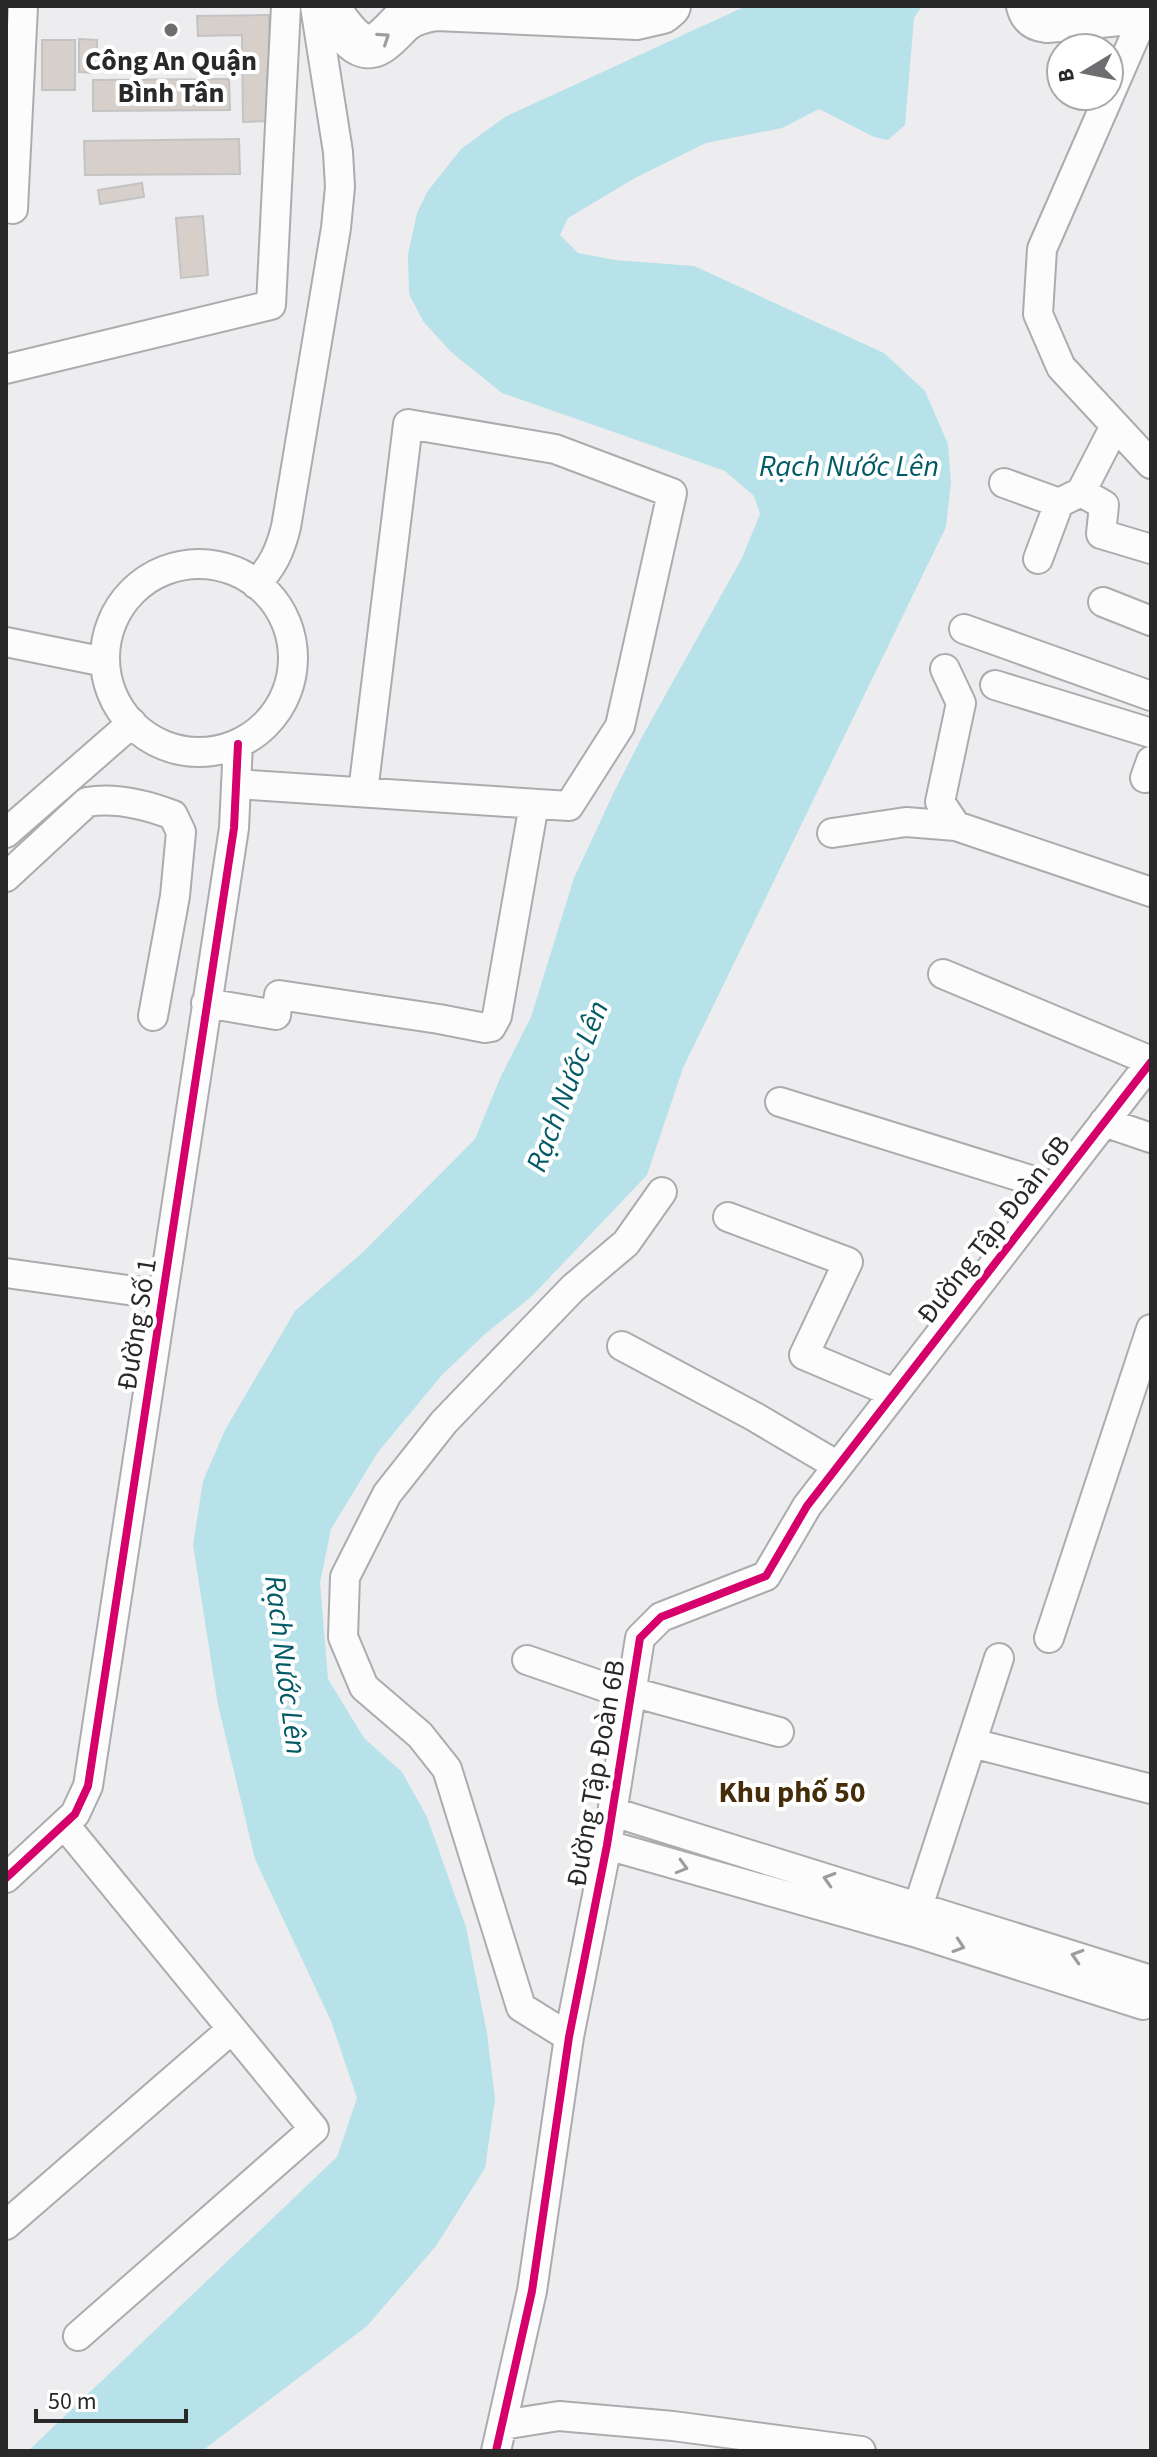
<svg xmlns="http://www.w3.org/2000/svg" width="1157" height="2457" viewBox="0 0 1157 2457" font-family="'Source Sans 3',sans-serif">
  <rect width="100%" height="100%" fill="#edecef"/>
  <!-- water -->
  <path fill="#b8e2e9" d="M746,6h176l-8,12 -9,107 -17,15 -14,-3 -55,-28 -37,19 -76,15 -71,35 -67,40 -8,17 18,18 37,7 79,6 190,87 41,38 23,53 3,38 -5,45 -263,541 -36,107 -115,121 -47,38 -43,41 -64,77 -47,77 -11,54 8,96 36,59 38,34 25,45 39,110 21,106 8,66 -10,69 -49,78 -69,80 -165,125h-174l309,-294 20,-59 -26,-77 -76,-162 -37,-154 -25,-160 10,-64 22,-51 70,-119 68,-59 112,-113 26,-63 30,-59 43,-139 39,-84 29,-57 100,-179 18,-44 -6,-18 -29,-25 -223,-78 -51,-41 -28,-31 -14,-27 -1,-39 9,-42 10,-21 34,-43 44,-32z"/>
  <!-- building -->
  <path fill="#d7d0ca" stroke="#c4c3c4" stroke-width="2" d="M269,15l1,60h-3l1,46 -25,1 -1,-87 -44,1 -1,-20z
    M79,39l18,1v33l-18,-1z
    M42,40h33v50h-33z
    M229,79l1,31 -137,1v-31z
    M239,139l1,35 -155,1 -1,-34z
    M142,183l2,14 -44,7 -2,-14z
    M203,216l5,59 -27,3 -5,-60z"/>
  <g fill="none" stroke-linecap="round" stroke-linejoin="round">
    <defs>
      <path id="minor" d="M1109,96l-67,153 -4,65 23,53 90,97
        M1109,96l37,-85
        M13,209l10,-203
        M6,369l265,-64 15,-299
        M1004,483l55,20
        M1081,492l23,13 -3,29 50,15
        M1038,559l21,-56 22,-11 34,-66
        M105 658a94 94 0 1 1 188 0a94 94 0 1 1-188 0Z
        M256,584c17,-18 24,-33 30,-57l50,-299 4,-41 -2,-35 -23,-146
        M1103,602l48,19
        M964,629l187,67
        M6,642l99,20
        M945,669l16,34 -21,99 16,24
        M995,685l156,48
        M1145,778l6,-17
        M236,784l333,22 51,-80 52,-233 -117,-44 -147,-25 -45,368
        M6,833l126,-110
        M832,833l74,-11 50,4 195,66
        M6,877l81,-75c28,-5 60,3 86,13l8,17 -6,64 -22,120
        M943,974l208,87
        M206,1003l70,12 3,-20 160,24 46,9 6,-1 6,-11 37,-212
        M780,1102l273,85
        M1104,1122l47,16
        M728,1217l120,45 -44,93 90,38
        M6,1273l157,22
        M622,1346l133,71 83,49
        M1049,1638l102,-309
        M527,1660l104,36
        M632,1692l147,40
        M972,1743l179,46
        M613,1812l538,168
        M64,1824l250,305 -236,207
        M607,1845l307,87 229,73 8,-4
        M6,1878l69,-64 13,-28 146,-958 4,-84
        M915,1924l3,-17 81,-249
        M569,2037l-48,-30 -74,-238 -27,-34 -56,-48 -21,-50 2,-60 42,-83 57,-72 129,-134 53,-45 36,-51
        M6,2225l226,-196
        M502,2425l57,-9 114,10 188,25
        M496,2451l36,-160 37,-254 38,-192 33,-207 21,-21 105,-41 41,-70 344,-444"/>
      <path id="highway" d="M326,6c9,11 17,25 28,34 20,17 34,-5 47,-17 9,-9 22,-12 35,-14l200,9 26,-6 7,-6
        M1028,6c3,10 9,14 19,15l104,-10"/>
    </defs>
    <!-- minor casing -->
    <use href="#minor" stroke="#acabad" stroke-width="32"/>
    <!-- highway casing -->
    <use href="#highway" stroke="#acabad" stroke-width="46"/>
    <!-- minor -->
    <use href="#minor" stroke="#fcfcfd" stroke-width="28"/>
    <!-- highway -->
    <use href="#highway" stroke="#fcfcfd" stroke-width="42"/>
    <defs>
      <path id="cycleway" d="M6,1878l69,-64 13,-28 146,-958 4,-84
        M496,2451l36,-160 37,-254 38,-192 33,-207 21,-21 105,-41 41,-70 344,-444"/>
    </defs>
    <!-- cycleway casing -->
    <use href="#cycleway" stroke="#fff" stroke-width="13"/>
    <!-- cycleway -->
    <use href="#cycleway" stroke="#d6006c" stroke-width="8"/>
  </g>
  <!-- one-way arrows -->
  <defs><path id="oneway-chevron" d="M-2-3.5L2.5 0L-2 3.5" fill="none" stroke-width="1.6" stroke-linecap="round" stroke-linejoin="round" transform="scale(2)"/></defs>
  <g stroke="#9d9d9e">
    <use href="#oneway-chevron" transform="translate(384 38) rotate(-34)"/>
    <use href="#oneway-chevron" transform="translate(682 1867) rotate(16)"/>
    <use href="#oneway-chevron" transform="translate(829 1879) rotate(-163)"/>
    <use href="#oneway-chevron" transform="translate(959 1946) rotate(18)"/>
    <use href="#oneway-chevron" transform="translate(1077 1956) rotate(-163)"/>
  </g>
  <!-- markers -->
  <circle fill="#6e6d6f" stroke="#fff" stroke-width="3" cx="171" cy="30" r="8"/>
  <g text-anchor="middle" stroke-width="8" stroke-linejoin="round" paint-order="stroke">
    <!-- poi labels -->
    <g font-size="28" font-weight="bold" fill="#29292a" stroke="#fff">
      <text x="171" y="70">Công An Quận<tspan x="171" dy="32">Bình Tân</tspan></text>
    </g>
    <!-- street labels -->
    <g font-size="28" fill="#29292a" stroke="#fff">
      <text transform="translate(993 1229) rotate(-52)" y="10">Đường Tập Đoàn 6B</text>
      <text transform="translate(136 1324) rotate(-81)" y="10">Đường Số 1</text>
      <text transform="translate(595 1773) rotate(-80)" y="10">Đường Tập Đoàn 6B</text>
    </g>
    <!-- water labels -->
    <g font-size="30" font-style="italic" fill="#025a65" stroke="#fff">
      <text x="849" y="476">Rạch Nước Lên</text>
      <text transform="translate(567 1086) rotate(-69)" y="10">Rạch Nước Lên</text>
      <text transform="translate(286 1665) rotate(83)" y="10">Rạch Nước Lên</text>
    </g>
    <!-- neighbourhood labels -->
    <g font-size="30" font-weight="bold" fill="#452d0a" stroke="#fff">
      <text x="792" y="1802">Khu phố 50</text>
    </g>
  </g>
  <!-- border -->
  <rect width="1157" height="2457" fill="none" stroke="#29292a" stroke-width="16"/>
  <!-- north arrow -->
  <g transform="translate(1085 72) rotate(260)"><circle r="38" fill="#ffffff" stroke="#a9a9aa" stroke-width="2"/>
  <path d="M0-6L14 30L0 20L-14 30Z" fill="#6e6d6f"/>
  <text y="-12" font-size="22" font-weight="bold" text-anchor="middle" fill="#29292a">B</text>
  </g>
  <!-- scale -->
  <path d="M36 2409v12h150v-12" fill="none" stroke="#29292a" stroke-width="4"/>
  <text x="48" y="2409" font-size="24" fill="#29292a" stroke="#ffffff" stroke-width="6" paint-order="stroke">50 m</text>
</svg>
